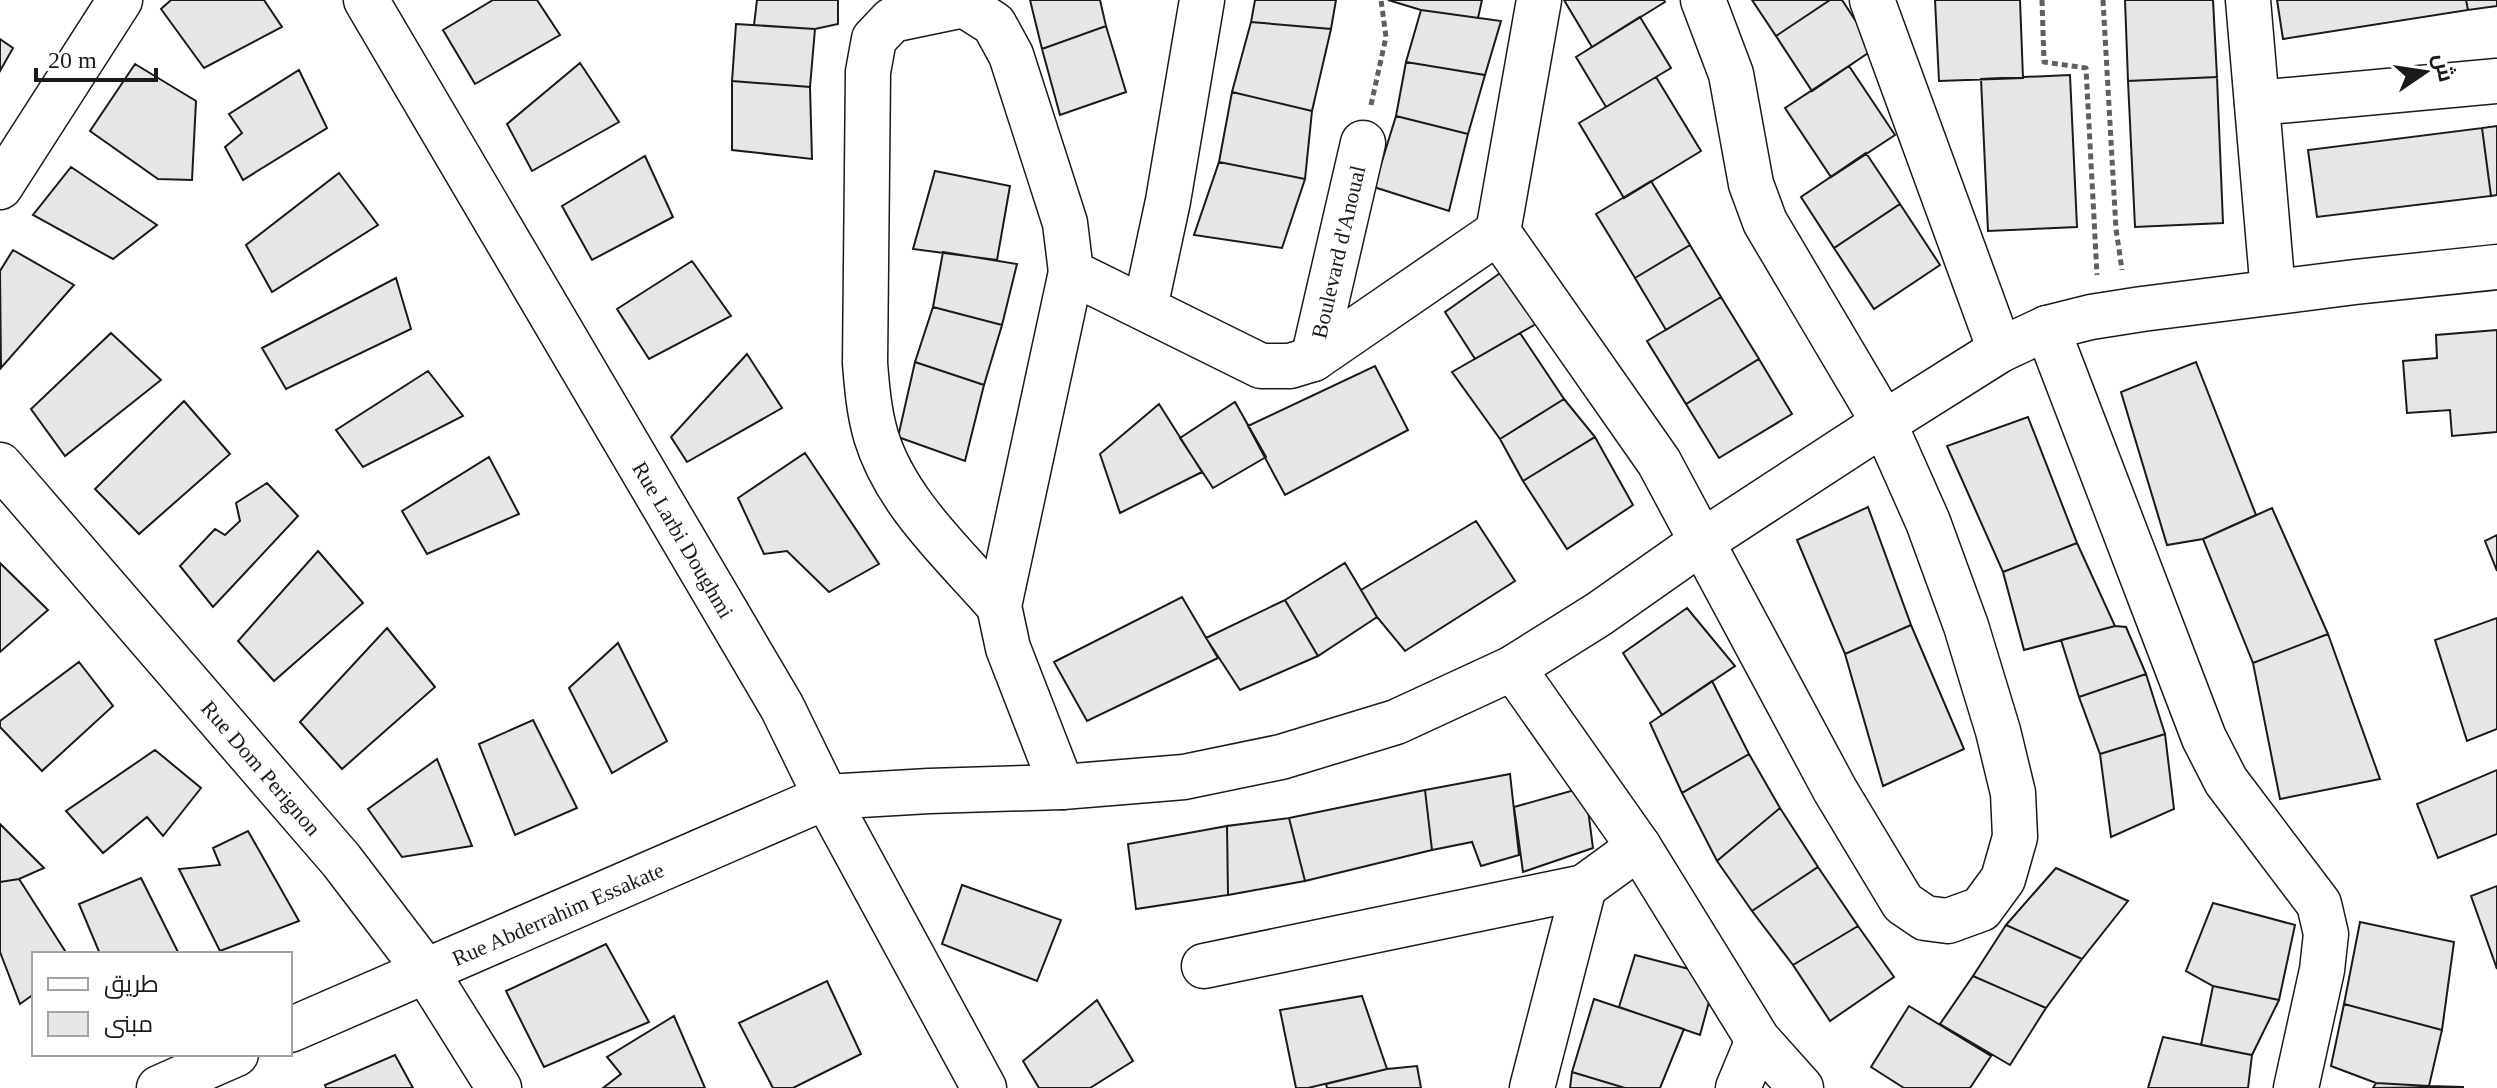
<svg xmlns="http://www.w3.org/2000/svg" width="2497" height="1088" viewBox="0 0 2497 1088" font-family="'Times New Roman',Cairo,serif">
  <rect width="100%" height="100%" fill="#fff"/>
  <!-- building -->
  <path fill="#e6e6e6" stroke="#1a1a1a" stroke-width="2" d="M171,0h93l18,27 -78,41 -43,-59z
    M493,0h44l23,35 -85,49 -32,-54z
    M757,0h81v24l-23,5 -61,-4z
    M1030,0h70l6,26 -64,23z
    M1255,0h81l-5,29 -80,-7z
    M1388,0h94l-4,18 -57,-8z
    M1564,0h100l1,2 -73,45z
    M1752,0h78l-54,36z
    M1830,0h12l32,49 -62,42 -36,-55z
    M1935,0h85l3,78 -84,3z
    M2125,0h88l4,77 -89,4z
    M2277,0h189l2,10 -185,29z
    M2466,0h31v6l-29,4z
    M1421,10l80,11 -16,54 -79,-13z
    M1640,17l31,51 -65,39 -30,-50z
    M1251,22l80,7 -19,82 -80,-19z
    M736,24l79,5 -5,58 -78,-6z
    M1106,26l20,66 -66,23 -18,-66z
    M0,39l13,9 -13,23z
    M1406,62l79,13 -17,59 -72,-18z
    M580,63l39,59 -87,49 -25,-47z
    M135,64l61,37 -4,79 -34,-1 -68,-48z
    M1849,66l46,69 -64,42 -46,-69z
    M299,70l28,58 -84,52 -18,-33 17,-14 -13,-19z
    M2070,75l7,152 -89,4 -7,-152z
    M1656,77l45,74 -77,47 -45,-75z
    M2217,77l6,146 -88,4 -7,-146z
    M732,81l78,6 2,72 -80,-9z
    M1232,92l80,19 -7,68 -86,-17z
    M1396,116l72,18 -19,77 -75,-24z
    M2497,126v69l-6,1 -9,-68z
    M2482,128l9,68 -174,21 -9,-67z
    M1866,153l34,51 -66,44 -33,-51z
    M645,156l28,61 -81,43 -30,-54z
    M1219,162l86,17 -23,69 -88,-13z
    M71,167l86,58 -44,34 -80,-44z
    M935,171l75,15 -13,74 -84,-11z
    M339,173l39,52 -106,67 -26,-47z
    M1651,181l39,64 -55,33 -39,-64z
    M1900,204l40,61 -66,44 -40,-61z
    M1690,245l31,52 -55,33 -31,-52z
    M13,250l61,35 -73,83 -1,-97z
    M943,252l74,12 -15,61 -69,-18z
    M692,261l39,55 -82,43 -32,-50z
    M1503,271l38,50 -66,38 -30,-47z
    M396,278l15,51 -125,60 -24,-41z
    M1721,297l38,62 -73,45 -39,-63z
    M933,307l69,18 -18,60 -69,-23z
    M2497,330v102l-45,4 -2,-26 -43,3 -4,-52 34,-3 -1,-23z
    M111,333l50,47 -96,76 -34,-47z
    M1520,333l44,66 -64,40 -48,-67z
    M747,354l35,54 -95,54 -16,-25z
    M1759,359l33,55 -73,44 -33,-54z
    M915,362l69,23 -19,76 -67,-24z
    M2196,362l60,153 -53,24 -36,6 -46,-153z
    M1375,366l33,64 -123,65 -37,-69z
    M428,371l35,45 -100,51 -27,-37z
    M1564,399l31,38 -72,44 -23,-42z
    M184,401l46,53 -91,80 -44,-45z
    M1235,402l31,55 -53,31 -33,-50z
    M1159,404l43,68 -82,41 -20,-59z
    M2028,417l49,126 -74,29 -56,-126z
    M1595,437l38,68 -66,44 -44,-68z
    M805,453l74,111 -50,28 -42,-41 -23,3 -26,-56z
    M489,457l30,57 -92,40 -25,-43z
    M267,483l31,33 -85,91 -33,-41 35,-37 10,6 15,-14 -4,-18z
    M1868,507l43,118 -66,29 -48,-114z
    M2272,508l56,126 -75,29 -50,-124z
    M1476,521l39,60 -110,70 -28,-34 -16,-27z
    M2497,535v36l-12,-30z
    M2077,543l38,83 -91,24 -21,-78z
    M318,551l45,52 -89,78 -36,-40z
    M0,563l48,47 -48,42z
    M1345,563l32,54 -59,39 -33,-56z
    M1182,597l36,61 -131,63 -33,-59z
    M1285,600l33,56 -78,34 -34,-52z
    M1687,608l48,58 -73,49 -39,-62z
    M2497,618v111l-30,12 -32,-101z
    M1911,625l53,124 -81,37 -38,-132z
    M2115,626l11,1 20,47 -67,23 -18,-57z
    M387,628l48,59 -93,82 -42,-47z
    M2328,634l52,145 -100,20 -27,-136z
    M618,643l49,98 -55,32 -43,-85z
    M79,662l34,44 -71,65 -42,-44v-6z
    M2146,674l19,60 -65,20 -21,-57z
    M1712,681l37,73 -67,39 -32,-70z
    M533,720l44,88 -62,27 -36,-91z
    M2165,734l9,75 -63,28 -11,-83z
    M155,750l46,38 -38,48 -16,-19 -44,36 -37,-42z
    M1749,754l31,54 -63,53 -35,-68z
    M437,759l35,87 -70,11 -34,-48z
    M2497,770v64l-59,24 -21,-54z
    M1510,774l9,81 -38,11 -9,-24 -40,8 -7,-60z
    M1585,787l8,61 -70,24 -9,-65z
    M1425,790l7,60 -127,31 -16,-63z
    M1780,808l38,59 -66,44 -35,-50z
    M1289,818l16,63 -77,14 -1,-69z
    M0,824l44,44 -25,11 -19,3z
    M1227,826l1,69 -92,14 -8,-65z
    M248,831l51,90 -79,30 -41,-82 41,-4 -7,-17z
    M1818,867l40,59 -65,39 -41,-54z
    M2056,868l72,33 -46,58 -76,-34z
    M141,878l38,76h-79l-21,-50z
    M19,879l48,75h-33v40l-14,10 -20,-52v-70z
    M962,885l99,35 -24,61 -95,-37z
    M2497,886v83l-26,-73z
    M2213,903l82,22 -16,75 -66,-14 -27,-15z
    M2360,922l94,20 -12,88 -98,-26z
    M2006,925l76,34 -36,49 -73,-32z
    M1858,926l36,51 -64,44 -37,-56z
    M606,944l43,78 -105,45 -38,-76z
    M1635,955l81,21 -16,59 -81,-28z
    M1973,976l73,32 -36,57 -70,-41z
    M827,981l34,73 -68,34h-20l-34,-65z
    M2213,986l66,14 -27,55 -51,-10z
    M1362,996l25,73 -79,19h-12l-16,-78z
    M1594,999l90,30 -24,59h-35l-53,-16z
    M1097,1000l36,61 -43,27h-51l-16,-27z
    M2344,1004l98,26 -13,56 -53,-3 -45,-17z
    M1909,1006l82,50 -21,32h-66l-33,-21z
    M674,1016l31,72h-102l18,-14 -14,-17z
    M2163,1037l89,18 -4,33h-100z
    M395,1055l18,33h-87l-1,-3z
    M1417,1066l4,22h-94l-1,-4 61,-15z
    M1572,1072l53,16h-55z
    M2376,1083l53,3 35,1 -91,1z"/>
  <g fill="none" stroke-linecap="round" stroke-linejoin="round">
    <defs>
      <g id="minor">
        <path id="s1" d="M366,0l416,707 44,90 158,291"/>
        <path d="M1539,0l-41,232 161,230 176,328 68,113 22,15 23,3 33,-12 22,-30 12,-42 -2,-44 -15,-62 -32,-105 -38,-104 -44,-99 -119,-201 -14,-38 -20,-110 -28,-74"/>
        <path d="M1872,0l128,350"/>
        <path d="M2248,0l25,292"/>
        <path d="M2257,103l240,-22"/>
        <path d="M0,187l120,-187"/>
        <path d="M1145,308l23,-107 34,-201"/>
        <path d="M2047,328l157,410 22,43 93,123 7,30 -4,36 -26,118"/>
        <path id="s2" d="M1313,359l50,-216"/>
        <path id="s3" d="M0,465l341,395 84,110 74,118"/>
        <path d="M999,606c-44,-51 -103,-103 -123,-170 -7,-24 -9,-48 -11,-73l3,-291 6,-33 18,-19 72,-15 30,19 17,31 54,168 6,49 190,94h29l23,-7 185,-127"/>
        <path d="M1513,668l126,179 119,193 43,48"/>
        <path d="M1062,787l-54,-139 -9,-42 72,-334"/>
        <path d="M1204,966l380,-79 55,-40"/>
        <path id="s4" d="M290,1030l536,-233 103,-6 133,-4 122,-10 97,-20 115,-35 117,-54 86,-54 101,-71 184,-120 116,-73 47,-22 44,-11 51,-8 213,-27 142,-15"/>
        <path d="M159,1088l77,-34"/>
        <path d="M1532,1088l52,-201"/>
        <path d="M1738,1088l20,-48"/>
      </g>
    </defs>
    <!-- minor casing -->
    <use href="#minor" stroke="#1a1a1a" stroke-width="47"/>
    <!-- path -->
    <path stroke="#5f5f5f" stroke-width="5" stroke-dasharray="6 4" stroke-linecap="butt" d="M2042,0l2,62 42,6 11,207
      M2103,0l13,229 6,41
      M1371,105l15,-68 -5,-37"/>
    <!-- minor -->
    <use href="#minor" stroke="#fff" stroke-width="44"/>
  </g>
  <g text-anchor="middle" stroke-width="6" stroke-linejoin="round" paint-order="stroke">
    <!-- street labels -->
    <g font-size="22" fill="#1a1a1a" stroke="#fff">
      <text dy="8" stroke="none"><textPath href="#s2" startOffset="110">Boulevard d'Anoual</textPath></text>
      <text dy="8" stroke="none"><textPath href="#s1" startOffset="626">Rue Larbi Doughmi</textPath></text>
      <text dy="8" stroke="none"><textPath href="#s3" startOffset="400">Rue Dom Perignon</textPath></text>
      <text dy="8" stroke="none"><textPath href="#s4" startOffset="292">Rue Abderrahim Essakate</textPath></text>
    </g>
  </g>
  <!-- legend -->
  <rect x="32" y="952" width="260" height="104" fill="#ffffff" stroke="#a3a3a3" stroke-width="2"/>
  <rect x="48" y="978" width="40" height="12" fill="#ffffff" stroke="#a3a3a3" stroke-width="2"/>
  <text x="104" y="992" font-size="24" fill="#1a1a1a">طريق</text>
  <rect x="48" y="1012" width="40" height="24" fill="#e6e6e6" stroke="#a3a3a3" stroke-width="2"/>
  <text x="104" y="1032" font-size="24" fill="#1a1a1a">مبنى</text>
  <!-- north arrow -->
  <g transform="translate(2425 72) rotate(77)" stroke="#ffffff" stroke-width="6" paint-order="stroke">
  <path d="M0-6L14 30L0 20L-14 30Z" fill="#1a1a1a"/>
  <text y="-12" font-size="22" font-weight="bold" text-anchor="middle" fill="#1a1a1a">ش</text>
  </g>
  <!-- scale -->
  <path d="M36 68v12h120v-12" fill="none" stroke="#1a1a1a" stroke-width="4"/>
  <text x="48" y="68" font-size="24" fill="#1a1a1a" stroke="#ffffff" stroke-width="6" paint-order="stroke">20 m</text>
</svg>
